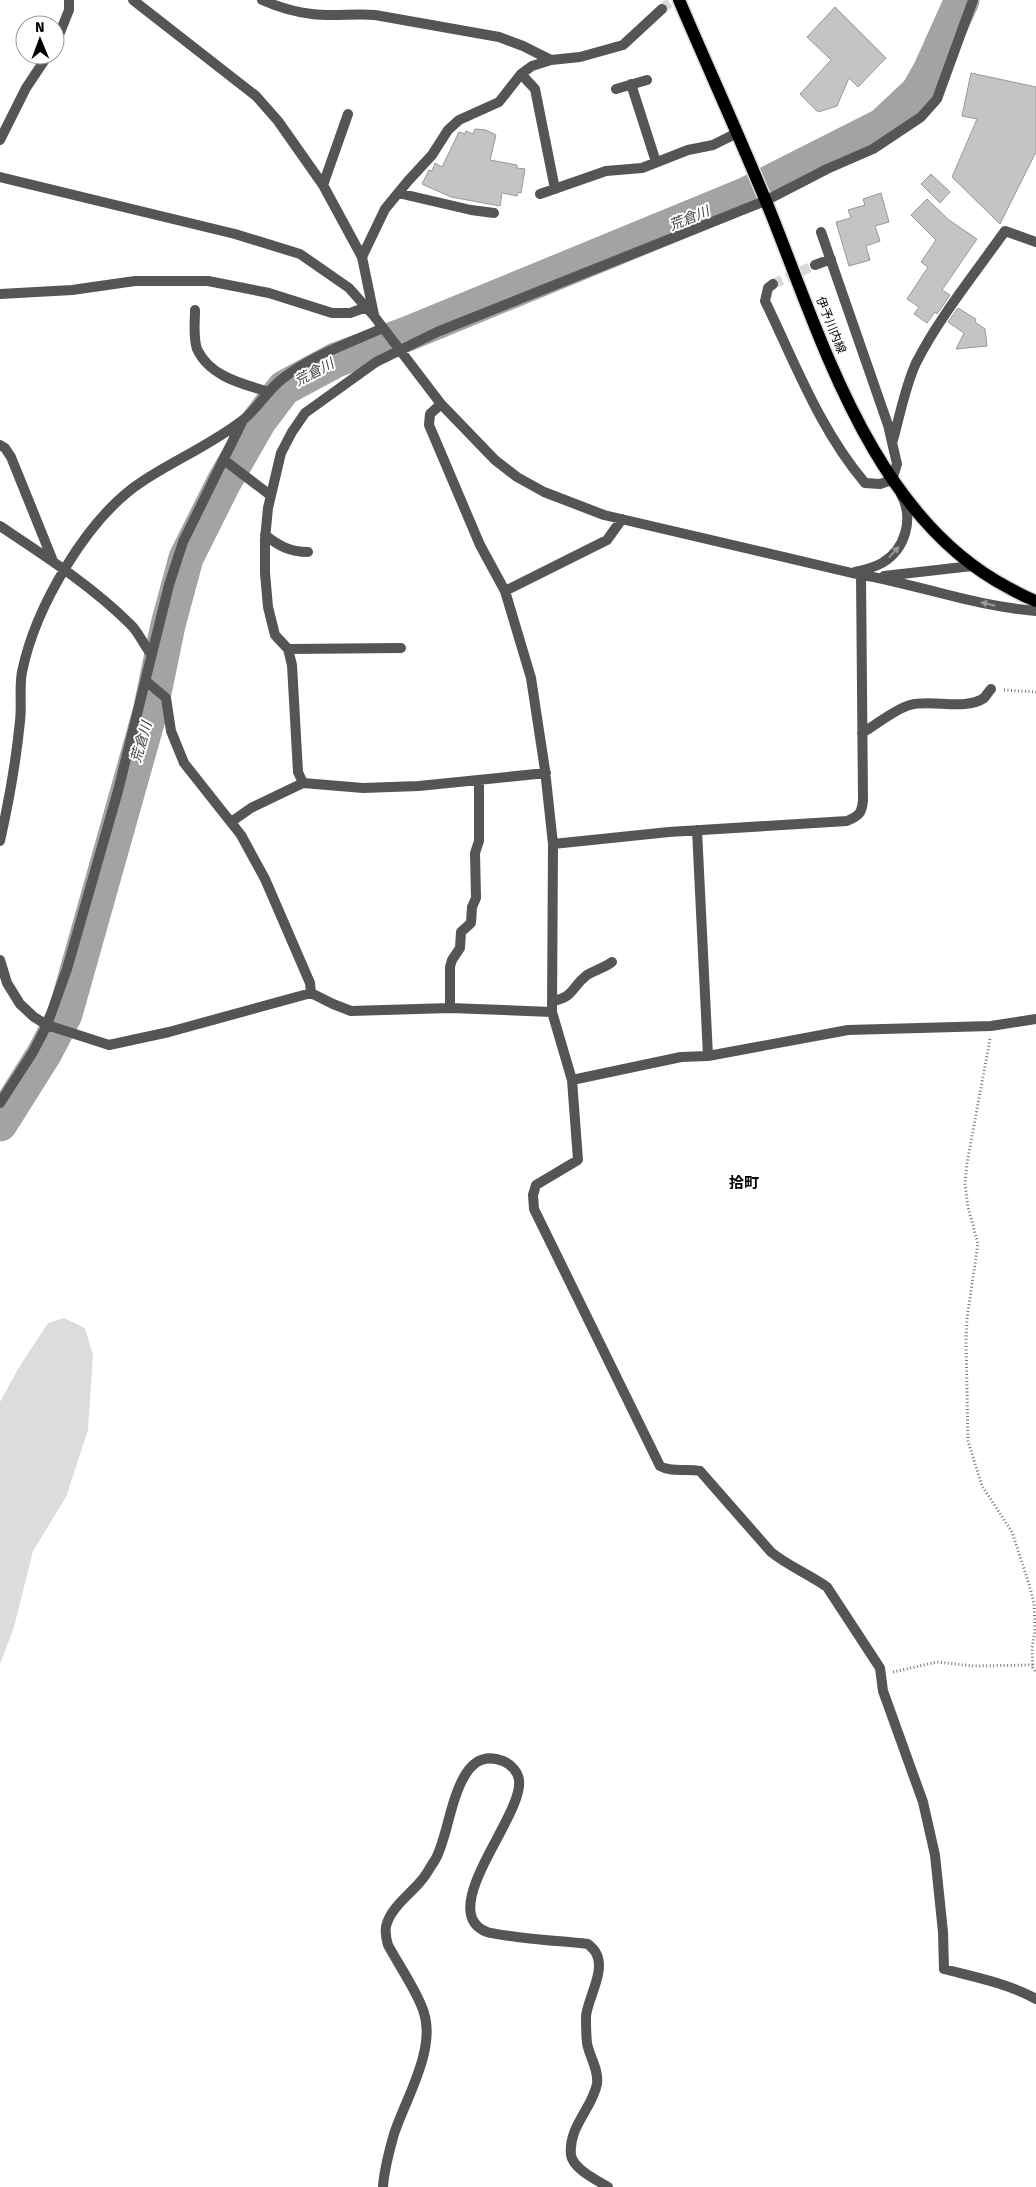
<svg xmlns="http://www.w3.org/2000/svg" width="1036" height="2187" viewBox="0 0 1036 2187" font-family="'Fira Sans','Noto Sans JP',sans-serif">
  <rect width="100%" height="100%" fill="#fff"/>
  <!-- green -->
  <path fill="#dcdcdc" d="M64,1318l21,10 8,27 -5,75 -22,67 -33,54 -19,76 -14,37v-262l18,-33 30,-46z"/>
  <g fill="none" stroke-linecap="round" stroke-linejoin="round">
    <!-- river -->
    <path stroke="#a3a3a3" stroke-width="35" d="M0,1124l44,-70 21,-40 85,-302 18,-87 18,-67 38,-76 35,-61 25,-33 52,-28 71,-26 338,-139 138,-70 35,-33 12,-21 32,-71"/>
  </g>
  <!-- building -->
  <path fill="#c4c4c4" stroke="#999" d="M835,7l51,51 -28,29 -9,-9 -12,28 -19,6 -18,-18 31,-34 -24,-23z
    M971,73l65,14v65l-36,72 -48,-47 25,-58 -15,-3z
    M475,129l11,1 10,5 -6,25 27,5v3l8,1 -4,24 -3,-1 -1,4 -15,-3 -2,13 -49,-9 -29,-13 7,-14 3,1 3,-8 7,4 17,-35 6,2 1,-3 7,3z
    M931,174l19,18 -10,11 -19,-19z
    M881,193l8,29 -14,4 5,15 -14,5 4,14 -21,6 -13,-44 15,-4 -3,-8 17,-5 -2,-6z
    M927,199l22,21 28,19 -35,51 8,5 -13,19 -2,-2 -8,11 -13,-9 5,-7 -12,-8 21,-32 -7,-5 15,-22 -25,-25z
    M958,308l18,11 -1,3 10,7 2,17 -31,3 8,-16 -16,-11z"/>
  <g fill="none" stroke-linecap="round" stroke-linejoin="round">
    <!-- minor-tunnel -->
    <path stroke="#d9d9d9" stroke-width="10" stroke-dasharray="10 5" stroke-linecap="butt" d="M662,9l11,-9
      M773,284l42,-19"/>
    <defs>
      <path id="primary" d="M679,0c30,70 62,140 91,211 53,132 104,307 239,377 9,5 18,10 27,13"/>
    </defs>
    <!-- primary casing -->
    <use href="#primary" stroke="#dbdbdb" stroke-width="15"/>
    <!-- path -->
    <path stroke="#777" stroke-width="3" stroke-dasharray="1 2.5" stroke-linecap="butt" d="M1004,690l32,2
      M990,1039l-23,124 -2,21 3,23 10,37 -11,74 -1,22 2,101 14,45 30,46 17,52 5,19 1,28 -3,18 1,19 3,4
      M893,1672l44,-10 37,4 59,-1"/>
    <!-- minor -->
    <path stroke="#555" stroke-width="10" d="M133,0l123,96 22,25 45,64 39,72 12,58
      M262,0c16,7 32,12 50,14 21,3 42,-1 63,1l124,22 24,9 28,14
      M55,45l14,-35v-10
      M521,74l14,15 20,100
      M631,84l25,78
      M616,89l31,-9
      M0,140l26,-52 22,-33
      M0,177l235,57 65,20 49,34 25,28 67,88 54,56 22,17 27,15 60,23 248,58c62,10 121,33 184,38
      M323,185l25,-71
      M398,193l73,17 23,3
      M540,194l66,-23 36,-3 46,-18 25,-5 24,-12
      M362,257l23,-48 23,-28 24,-26 16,-25 11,-10 40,-18 22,-28 11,-8 19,-6 29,-3 43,-12 39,-36
      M815,265l16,-6
      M773,284l-5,4 -3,13c30,62 55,129 100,182l15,1 12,-4 5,-16 -9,-39 -67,-193
      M0,294l72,-4 63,-9h73l61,12 63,20h18l17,-6
      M195,310c0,11 -2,28 2,39 13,28 46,35 72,43
      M441,404l-11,10 -1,11 51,120 25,46 26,87 14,92 8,74 -1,168 20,68 6,80 -42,25 -3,10 1,14 126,257c12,7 26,2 40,5l71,81c17,14 38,22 56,35l53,81 3,23 40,111 12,53 8,77 1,37c31,8 63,14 92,30
      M893,440c7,-25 12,-53 23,-77 22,-44 60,-91 89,-132l31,11
      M0,445l5,3 6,9 42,104
      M224,460l46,35
      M0,526c45,30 92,60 130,98 9,8 13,21 22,31
      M265,535c14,11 25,17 43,17
      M855,572c9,-2 18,-4 27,-9 24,-14 32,-45 19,-69
      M884,576l88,-10
      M505,591l102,-51 15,-21
      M288,649l113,-1
      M146,681l20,17 5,33 13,32 57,72 24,44 45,104 1,10
      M862,733c14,-8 33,-24 48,-28 22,-6 55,6 74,-7 2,-2 5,-7 7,-9
      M303,783l-5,-11 -6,-107 -4,-16 -13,-14 -7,-28 -3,-34v-34l3,-31 13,-55 11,-21 13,-19 71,-51 61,-30 328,-131 62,-32 46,-20 48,-32 16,-18 36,-99
      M231,822l20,-14 52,-25 60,5 56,-2 127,-13
      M697,830l11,226
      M0,841c9,-40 16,-79 20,-120 2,-16 -1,-33 2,-49 13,-64 65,-155 121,-191 32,-21 69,-37 100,-61 14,-11 24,-29 39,-41 29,-23 67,-36 101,-51
      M553,844l116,-12 178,-11c12,-5 15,-8 16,-21l-2,-225
      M0,960l7,23 13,21 14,13 13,8 62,20 60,-13 142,-39 22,11 18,7 99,-3 102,4
      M552,1001c23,-4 19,-14 35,-26 8,-5 17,-7 25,-13
      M450,1008v-41l2,-7 8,-12 1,-16 10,-9 1,-16 4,-9 -1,-45 4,-12v-61
      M572,1080l109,-23 27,-1 140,-26 143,-4 45,-7
      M0,1103l33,-51 14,-27 20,-56 51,-178 51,-206 14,-43 60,-122
      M383,2187c1,-18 6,-35 11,-53 11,-34 42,-84 30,-121 -5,-19 -26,-49 -36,-68 -2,-7 -4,-15 -1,-22 5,-16 23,-29 33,-41 6,-6 10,-15 15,-22 17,-27 18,-118 68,-99 8,3 15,11 16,19 5,36 -85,131 -32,152 7,2 16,3 23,4 26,4 52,5 78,8 3,3 7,6 8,9 10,17 -8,45 -10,63 0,8 0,19 1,27 2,13 12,26 10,41 -5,25 -29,43 -26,71 2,14 26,25 37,32"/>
    <!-- primary -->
    <use href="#primary" stroke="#000" stroke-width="12"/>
  </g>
  <!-- one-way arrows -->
  <defs><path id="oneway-solid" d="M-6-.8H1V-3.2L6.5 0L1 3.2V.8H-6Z" transform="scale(1.25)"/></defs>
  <g fill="#999">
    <use href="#oneway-solid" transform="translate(894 552) rotate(-48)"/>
    <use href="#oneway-solid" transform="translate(988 604) rotate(-166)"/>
  </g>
  <g text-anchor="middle" stroke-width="4" stroke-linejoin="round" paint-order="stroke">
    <!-- street labels -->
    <g font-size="12" fill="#000" stroke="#fff">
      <text transform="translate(831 325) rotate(68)" y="4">伊予川内線</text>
    </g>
    <!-- water labels -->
    <g font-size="14" font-style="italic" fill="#444" stroke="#fff">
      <text transform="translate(689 218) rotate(-22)" y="5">荒倉川</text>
      <text transform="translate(314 372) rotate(-28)" y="5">荒倉川</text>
      <text transform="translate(141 742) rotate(-74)" y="5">荒倉川</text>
    </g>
    <!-- quarter labels -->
    <g font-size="15" font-weight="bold" fill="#000" stroke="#fff">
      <text x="744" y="1188">拾町</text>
    </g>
  </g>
  <!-- north arrow -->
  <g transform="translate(40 40) rotate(359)"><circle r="24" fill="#ffffff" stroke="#999999"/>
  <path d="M0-4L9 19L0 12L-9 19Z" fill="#000000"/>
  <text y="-8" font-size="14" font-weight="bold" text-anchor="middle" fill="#000000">N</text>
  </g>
</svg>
